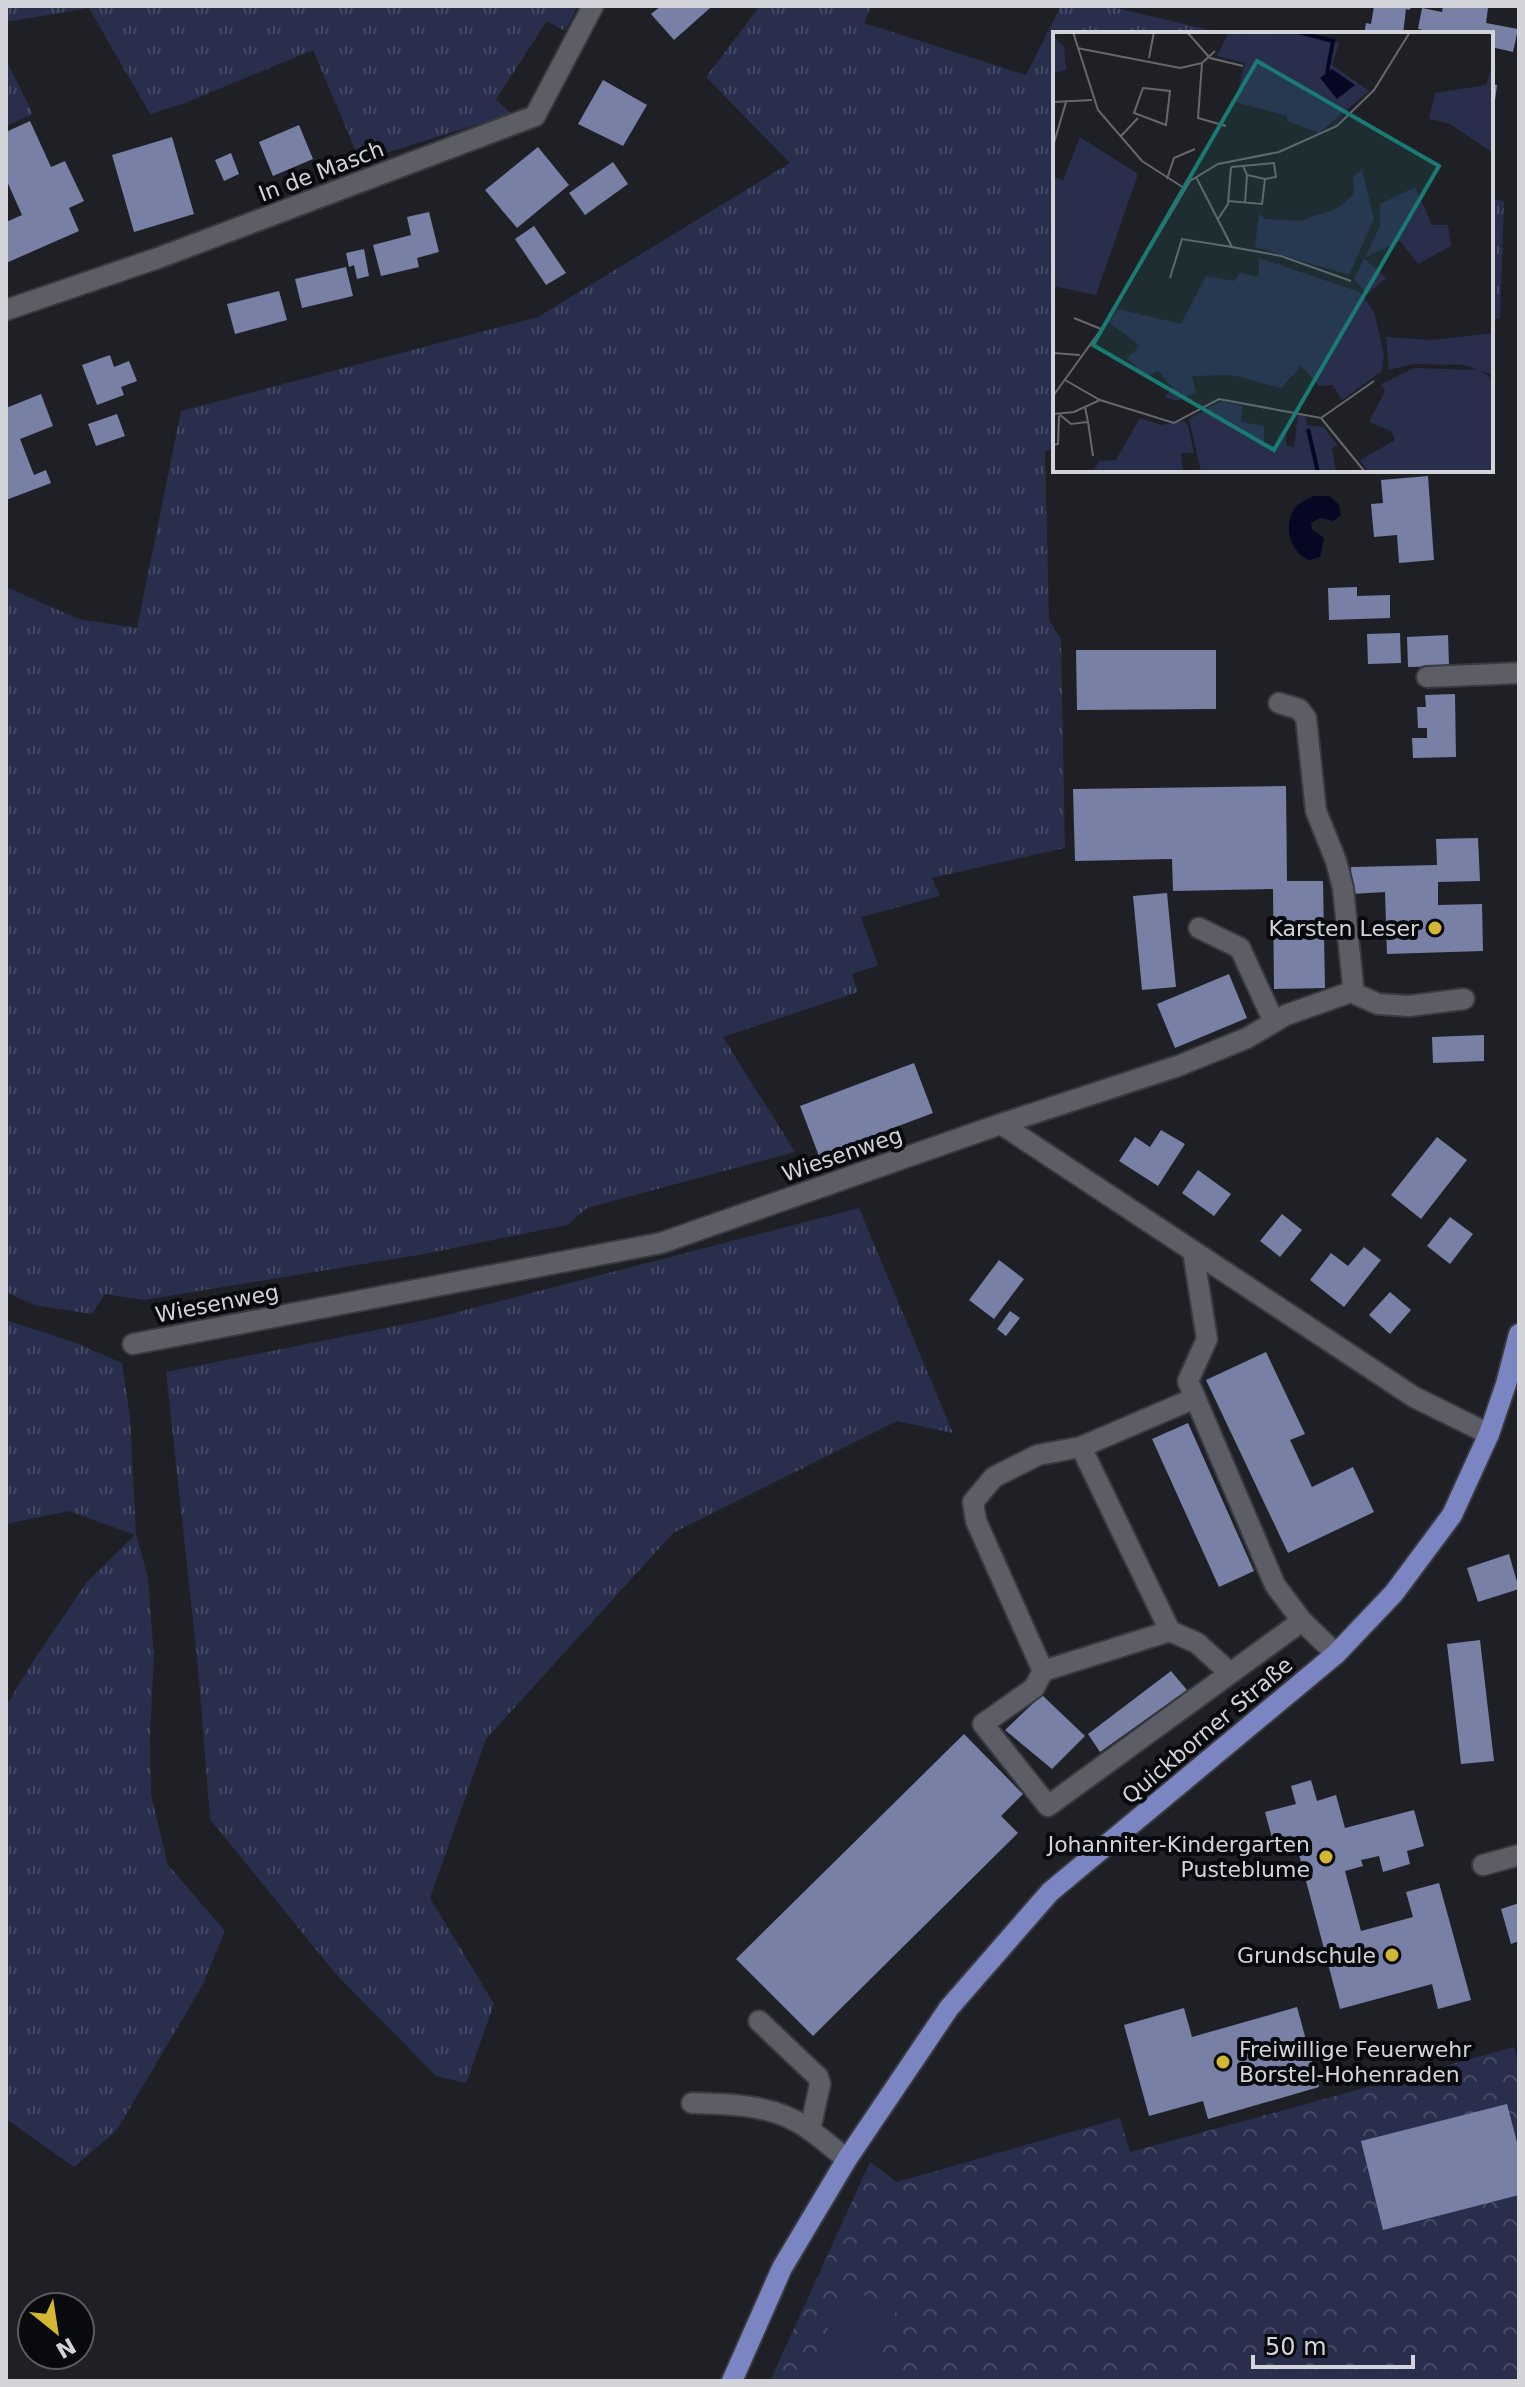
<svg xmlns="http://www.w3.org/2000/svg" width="1525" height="2387" viewBox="0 0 1525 2387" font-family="'DejaVu Sans',sans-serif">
  <defs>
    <pattern id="grass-tufts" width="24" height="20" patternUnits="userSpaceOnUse" patternTransform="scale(2)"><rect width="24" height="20" fill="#282e4c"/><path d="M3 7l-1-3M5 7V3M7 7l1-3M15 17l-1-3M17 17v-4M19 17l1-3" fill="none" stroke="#464b65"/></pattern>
    <pattern id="park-crowns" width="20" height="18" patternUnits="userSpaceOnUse" patternTransform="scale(2)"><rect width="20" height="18" fill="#282e4c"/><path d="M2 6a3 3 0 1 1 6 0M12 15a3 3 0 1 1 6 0" fill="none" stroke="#464b65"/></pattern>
  </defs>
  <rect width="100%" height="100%" fill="#1e2026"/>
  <!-- grass -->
  <path fill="url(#grass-tufts)" d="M6,6h572l-13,25 -18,-10 -51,78 15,15 -151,47 -47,-111 -128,53 -35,11 -61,-106 -83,14z
    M760,6h111l-7,17 162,52 35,-69h47l118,28h-171v415l-10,2 4,169 12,19 4,209 -133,30 8,18 -79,21 17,48 -26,9 6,18 -135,45 72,115 -208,56 -20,17 -143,29 -280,46 -39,-6 -13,20 -58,-9 -28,-13v-705l73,32 58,9 44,-217 357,-94 252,-154 -84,-86z
    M6,60l27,54 -27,12z
    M1491,199l13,2 -4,117 -9,2z
    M859,1208l94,225 -56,-12 -224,112 -187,206 -56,159 64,106 -28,79 -30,-7 -101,-103 -125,-154 -12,-152 -32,-295 265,-53z
    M6,1320l70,23 46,20 8,54 6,117 12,44 6,80 -4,74 1,64 17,69 57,66 -23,55 -85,144 -43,37 -68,-48v-413l31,-51 50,-73 48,-47 -66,-24 -63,13z"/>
  <!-- park -->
  <path fill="url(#park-crowns)" d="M1514,2047l5,19v315h-749l100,-219 27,20 223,-64 10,34z"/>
  <!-- pitch -->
  <path fill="#282e4c" d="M844,2286l52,24 -23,71h-65z"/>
  <!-- water -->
  <path fill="#060723" d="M1313,496h17l9,9 2,10 -8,6 -13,-3 -9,5 1,6 12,9 -4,19 -10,3c-18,-6 -27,-30 -17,-49 4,-8 13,-11 20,-15z"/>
  <!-- building -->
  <path fill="#7880a6" d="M661,6h47l2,2 -36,32 -23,-26z
    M1374,6h37l-1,4 -4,-1 -3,25h-39l2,-11 5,1z
    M1443,6l45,2 -2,15 32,6 -5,23 -22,-5v-13h-30l-23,-4v3l-20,-4 4,-21 20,4z
    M603,80l44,25 -24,41 -45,-22z
    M1491,84l6,1 -4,32 -2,-1z
    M30,121l21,46 14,-6 19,40 -15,7 10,23 -73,32v-41l16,-7 -16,-36v-47z
    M299,125l14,34 -40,17 -14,-34z
    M172,137l22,77 -60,18 -22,-77z
    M538,147l31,38 -52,43 -32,-38z
    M231,153l8,21 -15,7 -9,-21z
    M613,162l15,22 -43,31 -16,-22z
    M429,212l10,40 -22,6 2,9 -38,9 -8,-31 38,-10 -4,-18z
    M534,226l32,47 -20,12 -31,-46z
    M364,249l5,27 -12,3 -3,-14 -5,2 -3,-14z
    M346,267l7,29 -51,12 -7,-29z
    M279,291l8,29 -52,14 -8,-30z
    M110,355l4,12 15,-6 8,20 -16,6 3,8 -27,10 -15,-40z
    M41,394l12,32 -33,13 14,36 12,-5 5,13 -45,17v-92z
    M117,414l8,22 -29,10 -8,-22z
    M1428,476l6,84 -35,3 -2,-28 -23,2 -3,-33 12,-1 -2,-23z
    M1357,587v9l33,-1v23l-61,2 -1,-32z
    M1400,633l1,30 -33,1 -1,-30z
    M1448,635l1,31 -41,1 -1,-30z
    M1076,650h140v59l-139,1z
    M1455,694l1,63 -43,1 -1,-20h15v-10h-9l-1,-21h9l-1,-12z
    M1286,786l1,95h36l2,107 -51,1 -1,-100 -100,2 -1,-32 -97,2 -2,-72z
    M1478,838l2,43 -42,1v23l44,-1 1,47 -96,3 -2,-62 -33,2 -1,-27 86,-2 -1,-26z
    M1167,893l9,94 -34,3 -9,-94z
    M1229,974l18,44 -72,30 -18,-44z
    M1484,1035v26l-51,2 -1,-26z
    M914,1063l19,50 -114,43 -19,-50z
    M1161,1130l24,14 -27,42 -39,-25 16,-24 15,10z
    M1437,1137l30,23 -46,59 -30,-24z
    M1198,1170l33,24 -17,22 -32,-23z
    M1282,1214l20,16 -22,27 -20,-16z
    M1450,1217l23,17 -23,30 -23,-18z
    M1364,1247l17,13 -37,47 -34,-27 21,-27 17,13z
    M999,1260l25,19 -30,40 -25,-19z
    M1390,1292l21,18 -21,24 -21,-19z
    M1010,1311l10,7 -14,18 -9,-7z
    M1266,1352l39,82 -15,6 22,47 41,-20 21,45 -86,41 -82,-173z
    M1188,1423l66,148 -35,16 -67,-148z
    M1509,1554l10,35 -41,13 -11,-34z
    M1480,1640l14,121 -33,3 -14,-120z
    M1171,1671l16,19 -87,62 -12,-18z
    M1042,1695l43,41 -33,33 -47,-39z
    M964,1734l59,60 -22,22 17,17 -205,203 -77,-77z
    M1311,1780l6,21 19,-6 9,33 69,-18 10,36 -17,5 3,13 -27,8 -4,-16 -18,4 2,6 -18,5 16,60 52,-14 -7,-25 33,-9 32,117 -33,9 -6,-25 -92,25 -43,-162 -21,6 -11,-41 31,-8 -5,-18z
    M1519,1903v38l-8,3 -10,-35z
    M1297,2007l22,80 -111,32 -5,-18 -54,15 -25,-91 60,-17 8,29z
    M1507,2104l12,46v45l-136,35 -22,-89z"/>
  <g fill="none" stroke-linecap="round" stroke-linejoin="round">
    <defs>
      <path id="minor" d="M6,310l152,-52 377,-142 58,-110
        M1427,677l92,-4
        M1199,928l41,20 34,74
        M1351,992l27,12 31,2 55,-7
        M1001,1124l177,-58 69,-28 39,-23 65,-23 2,-7 -10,-97 -7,-27 -20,-50 -10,-93 -7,-9 -20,-6
        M1193,1251l14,88 -19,42 87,204 27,36 34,33
        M133,1344l528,-101 340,-119 413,273 75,37
        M1195,1398l-114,49 -43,8 -44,22 -21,25 3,19 67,150 -9,17 -51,36 65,82 254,-185
        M1081,1447l89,184
        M1043,1671l127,-40 27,12 33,30
        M1483,1865l36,-10
        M759,2021l59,56 2,7 -10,46
        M692,2103c30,1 64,1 93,13 23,9 43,29 62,43"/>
      <path id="major" d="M732,2381l50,-113 65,-109 102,-151 101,-116 286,-238 58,-61 58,-78 37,-81 17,-50 13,-50"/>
    </defs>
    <!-- minor casing -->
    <use href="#minor" stroke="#393a3f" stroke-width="24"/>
    <!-- major casing -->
    <use href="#major" stroke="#393a3f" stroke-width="24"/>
    <!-- minor -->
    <use href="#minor" stroke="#5c5d65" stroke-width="20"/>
    <!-- major -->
    <use href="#major" stroke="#7b85c1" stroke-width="20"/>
  </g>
  <!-- markers -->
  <g fill="#d4b635" stroke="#090a0d" stroke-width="3">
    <circle cx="1435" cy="928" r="8"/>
    <circle cx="1326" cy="1857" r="8"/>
    <circle cx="1392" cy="1955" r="8"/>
    <circle cx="1223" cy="2062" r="8"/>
  </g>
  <g text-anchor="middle" stroke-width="8" stroke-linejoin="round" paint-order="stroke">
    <!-- street labels -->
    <g font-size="22" fill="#d3d4d9" stroke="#090a0d">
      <text transform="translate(321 171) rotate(-21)" y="8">In de Masch</text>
      <text transform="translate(842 1154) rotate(-19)" y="8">Wiesenweg</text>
      <text transform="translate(217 1303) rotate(-11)" y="8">Wiesenweg</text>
      <text transform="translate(1207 1730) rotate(-40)" y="8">Quickborner Straße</text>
    </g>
    <!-- poi labels -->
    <g font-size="22" fill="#d3d4d9" stroke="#090a0d" text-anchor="end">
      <text x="1419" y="936">Karsten Leser</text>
      <text x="1310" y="1852">Johanniter-Kindergarten<tspan x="1310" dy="25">Pusteblume</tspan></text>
      <text x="1376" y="1963">Grundschule</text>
      <text x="1239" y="2057" text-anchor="start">Freiwillige Feuerwehr<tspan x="1239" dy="25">Borstel-Hohenraden</tspan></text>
    </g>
  </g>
  <!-- overview -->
  <g transform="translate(1053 32)">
    <rect width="440" height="440" fill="#1e2026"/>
    <path d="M0,3l11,12 2,23 -13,3zM440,30v91l-43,-29 -21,-5 6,-26 51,-8zM27,105l58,37 -42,121 -43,-9v-109l10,3zM309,138l12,49 -25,56 -94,-28 4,-33 6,5 35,2 36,-12 18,-15 -1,-17zM362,155l17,38h16l3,21 -33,18 -18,-23 -36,17 22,20 -19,17 -13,-16 26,-53v-22zM206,226l101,34 14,20 10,42 -2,17 -40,29 -9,-15 -14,1 -18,-20 -20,22 -49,-13 -40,1 4,16 -19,9 -13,-4 9,-9 -15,-17 -11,6 -20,-19 13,-12 -31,-24 9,-13 63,15 25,-48 28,5 6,-8 19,4zM440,301v42l-29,-10 -51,-1 -24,6 -3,-33 47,3zM361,336l65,2 14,9v93h-125l-8,-12 35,-20 -4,-9 -22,-9 16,-31 -4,-7zM168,369l21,5 -1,16 23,4v17l13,4 1,-13 8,1v11l8,1 4,-33 8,2 1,9 17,2 13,18 -5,3 4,24h-135l-12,-53zM87,386l21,7 23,-4 4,5 6,27h-13l2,19h-90l6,-11 17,-1z" fill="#282e4c"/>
    <path d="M176,0h64l46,11 -7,22 37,26 -50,42 -32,-12v-5l-52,-14 10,-39 -28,-7z" fill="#282e4c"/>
    <path d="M192,0h25l33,10 -3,11 -11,-3 -5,19 -46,-12z" fill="#282e4c"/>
    <path d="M279,37l23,16 -18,14 -17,-21z" fill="#060723"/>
    <path fill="none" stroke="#060723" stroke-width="4" d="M245,0l35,9 -6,32M255,397l10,43"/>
    <path fill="none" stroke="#66686e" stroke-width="2" d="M20,0l25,78 44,51 42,27M134,0l23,26 33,8M24,16l103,20 22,-5 13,-12M96,26l5,-26M149,31l-4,55 28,8M90,56l27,3 -4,34 -32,-12zM0,70l39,-2M68,104l17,-18M1,111l12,-41M190,134l4,9 18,4M143,145l36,70 49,9 70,25M114,147l7,-21 21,-9M175,169l34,3 3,-25 11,-2 -2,-14 -43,4M192,171l2,-28M165,187l10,-15 3,-37M117,246l12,-39 50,8M21,286l27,11M0,321l27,2M12,348l35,20 74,23 45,-24 102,19 53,-37M0,364l52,-72 85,-143 28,-17 61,-12 58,-26 37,-36 36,-58M0,382l21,-2 26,-12M6,382l12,10 17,-2 -3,-15M268,386l44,54M35,390l5,34M0,413l5,-1 1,-28"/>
    <path fill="#197b73" fill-opacity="0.15" stroke="#197b73" stroke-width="4" d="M204,29l182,105 -165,284 -181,-105z"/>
    <rect width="440" height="440" fill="none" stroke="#d3d4d9" stroke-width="4"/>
  </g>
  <!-- border -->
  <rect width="1525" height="2387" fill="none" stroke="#d3d4d9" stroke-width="16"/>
  <!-- north arrow -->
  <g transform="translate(56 2331) rotate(150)"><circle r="38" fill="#090a0d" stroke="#5a5b5f" stroke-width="2"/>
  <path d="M0-6L14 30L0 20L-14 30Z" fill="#d4b635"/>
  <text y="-12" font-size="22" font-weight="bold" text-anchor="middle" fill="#d3d4d9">N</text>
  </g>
  <!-- scale -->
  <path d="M1253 2355v12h160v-12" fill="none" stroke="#d3d4d9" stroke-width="4"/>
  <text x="1265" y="2355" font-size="24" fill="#d3d4d9" stroke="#090a0d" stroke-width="6" paint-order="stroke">50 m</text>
</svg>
